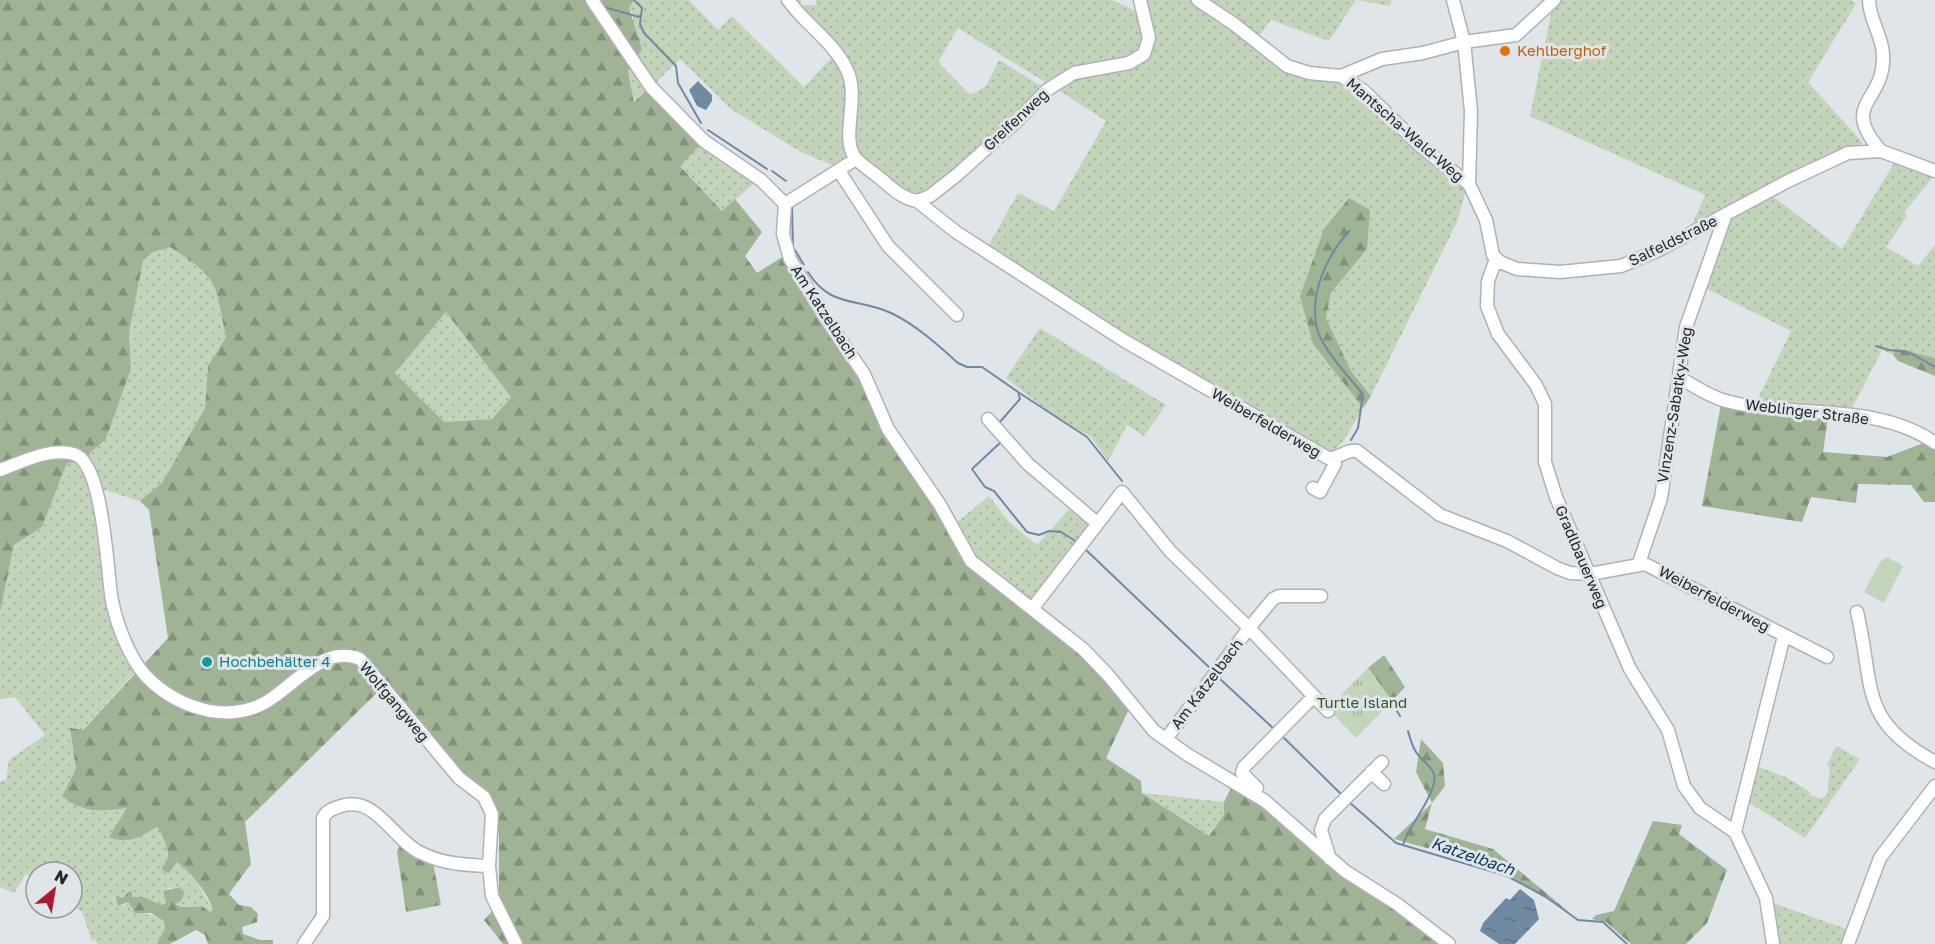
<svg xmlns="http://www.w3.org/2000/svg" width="1935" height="944" viewBox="0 0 1935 944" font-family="'Golos Text',sans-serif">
  <defs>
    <pattern id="grass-dots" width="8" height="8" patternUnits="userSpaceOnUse" patternTransform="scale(1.5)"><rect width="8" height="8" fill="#c4d4bb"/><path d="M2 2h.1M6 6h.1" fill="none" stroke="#a8b6a1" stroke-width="1.8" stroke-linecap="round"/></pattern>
    <pattern id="forest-firs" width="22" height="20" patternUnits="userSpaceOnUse" patternTransform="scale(1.5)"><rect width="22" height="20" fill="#a0b395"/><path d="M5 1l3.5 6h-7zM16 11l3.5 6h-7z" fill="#82927a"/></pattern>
    <pattern id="park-tufts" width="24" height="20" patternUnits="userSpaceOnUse" patternTransform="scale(1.5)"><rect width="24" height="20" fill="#c4d4bb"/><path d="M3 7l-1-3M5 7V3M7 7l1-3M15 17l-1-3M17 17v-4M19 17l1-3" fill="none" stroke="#a8b6a1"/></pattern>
    <pattern id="water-ripples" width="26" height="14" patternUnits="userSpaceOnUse" patternTransform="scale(1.5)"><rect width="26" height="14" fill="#708aa2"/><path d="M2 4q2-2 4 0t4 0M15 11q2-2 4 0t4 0" fill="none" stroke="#5c7184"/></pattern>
  </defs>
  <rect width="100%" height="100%" fill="#e0e5ea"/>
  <!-- grass -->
  <path fill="url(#grass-dots)" d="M634,0h55l29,30 14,-14 72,71 31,-33 14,34 3,70 -15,9 -36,-15 -70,-43 -51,-50 -45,44 -7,-32 5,-8v-48l-4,-7z
    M791,0h10v5h15v-5h296l30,14 4,25 -7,14 -91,31 -90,-56 -20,34 32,33 16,-9 13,-26 45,28 -118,107 -17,3 -53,-43 -3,-18 2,-49z
    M1143,0h48l40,24 58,46 50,10 17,9 110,101 -9,32 -86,174 -20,-25 -25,-53 5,-25 36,-44 -18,-51 -36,146 50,64 -20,34 -16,14 -121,-69 -220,-137 32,-57 36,18 52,-90 -51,-33 22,-12 67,-16z
    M1204,0h187l-1,6 -34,-6 -27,41 -58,-21 -14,19z
    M1561,0h291l4,4 -48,78 55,61 -173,87 15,-35 -175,-79 22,-107z
    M704,141l54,39 -36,31 -42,-46z
    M1894,163l39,14 -29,36 3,3 -21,31 32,19 17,-21v113l-38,-10 -4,7 -11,-5 -31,60 -94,-10 34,-69 -86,-43 27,-71 39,-22 71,54z
    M170,247c49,32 45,33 56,90l-18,29 -3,42 -43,75 -22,18 -42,-13 -10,-26 2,-9 16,-14 25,-70 -2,-36 14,-72 10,-9z
    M446,312l65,85 -19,22 -48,3 -49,-49z
    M1040,328l126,77 -22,31 -17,-11 -19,36 -17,-24 -41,-24 -44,-35z
    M80,461l16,40 11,84 31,84 -56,61 -12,-2 6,41 -14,27 43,15 23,-3 11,28 18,-9c7,5 11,23 10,32l-4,4 11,1 3,-3 20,21 16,28 -3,3 -8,-7 -10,3 -17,-5 6,-3 -1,-14 -11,1 -3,15 -5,2 -17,-8 -13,1 1,-6 -3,-1 -6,7 -5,-3 -5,2 10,9 5,-4 3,7c12,6 22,4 33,12l1,7 -8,16h-60l-2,-5 -3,2 -10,-29 -10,-7v-33h-36v9l-10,-7 -12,19 -14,-6v-106l6,-1 3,-20 36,-25 -30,-38 -15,2v-87l14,-67 28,-18 25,-64z
    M989,496l21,27 27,22 35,-39 17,14 -1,8 -59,76 -48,-39 -31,-37z
    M1836,746l24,13 -55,79 -57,-36 8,-36 32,12 22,14v3l11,4 6,-4 3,-28 -3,-1z
    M1142,793l82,9v13l-15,21z
    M1776,904l73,26 -5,14h-68l-5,-37z"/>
  <!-- forest -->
  <path fill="url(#forest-firs)" fill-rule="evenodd" d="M0,0h634l-5,8 13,41 -14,22 6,31 17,-15 53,54 -24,25 42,45 13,-12 27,33 -17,24 12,17 27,-17 185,307c42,39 91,68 132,109 10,11 19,25 28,37l-23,49 35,23 1,12 67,43 15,-21v-13l9,-18 212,160h-942l-19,-24 15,-17v-66l-4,-34 -31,-28 -80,-89 -139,136 6,42 -22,30 10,11 12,2 7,7 -1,8 -15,5 1,7 17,6h13v4h-65l-3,-9 -9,-5 -26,14h-13l8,-16 -1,-7 -13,-8h-16l-7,-11 -10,4 -3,-11 8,3 6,-7 3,1v5h12l17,8 5,-2 -3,-12 17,-4 4,7 -3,7 -6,3c7,5 19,3 27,2l8,6 3,-2c-6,-19 -21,-36 -36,-48l-8,11 -7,-3c1,-6 5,-9 6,-15 0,-7 -7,-24 -11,-28 -17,10 -29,18 -48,10l18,-29c-24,4 -45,5 -65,-12l14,-27 -6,-41 13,2 85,-92 -19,-128 -9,-9 22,-18 43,-75 3,-42 18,-29c-11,-57 -7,-58 -56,-90l-17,5 -10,9 -14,72 2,36 -25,70 -16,14 -2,9 -21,1 -25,64 -28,18 -14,67zM446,312l65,85 -19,22 -48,3 -49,-49z
    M1349,198l21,12 -3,39 -36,44 -5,25 25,53 20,25 -8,12 -50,-64 -13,-48 24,-67z
    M1896,348l39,10v18l-37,-15 -5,-6z
    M1721,404l107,14 -5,34 64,5 39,-15 9,5v55h-11l-13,-17 -53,-1 -2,19 -45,-6 -9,25 -100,-16z
    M1384,655l21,32 -13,14 -24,-33z
    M1421,739l22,24 2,23 -13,17 -7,26 68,20 76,63 -76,-46 -99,-27 38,-36 -16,-31z
    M1653,821l29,4 -3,9 48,36 -20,53 -21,21h-55l-25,-22 -14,-3 4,-4 18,-4z
    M400,843l33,19 8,43 -35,7 -9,-60z"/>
  <!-- park -->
  <path fill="url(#park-tufts)" d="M1368,668l24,33 -36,37 -24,-25 -2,-7z"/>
  <!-- pitch -->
  <path fill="#c4d4bb" d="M1887,557l16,9 -19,37 -20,-11 16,-30z"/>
  <!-- water -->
  <path fill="url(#water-ripples)" d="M698,81l14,14v6l-6,9 -9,-4 -8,-16z
    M1520,889l14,11 5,19 -24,25h-16l-19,-13 3,-8 23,-25 4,2z"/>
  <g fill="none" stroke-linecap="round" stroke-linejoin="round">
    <!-- stream -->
    <path stroke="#708aa2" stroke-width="2" d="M634,0l8,8 -2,16 4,9 32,33 2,17 23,40
      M601,6l38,11
      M708,130l59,39
      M772,171l14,10
      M792,207l1,38
      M1349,231c-23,26 -40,63 -32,98 5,19 33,50 46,65l-5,34 -7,12
      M795,250l9,15
      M808,272c23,37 49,25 83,41 24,11 48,33 67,50l9,4h15l36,25 2,7 -21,24
      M1876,346l13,4 19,2 27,15
      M1018,392l69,45 35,44
      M1002,441l-30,28 13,18 9,4 33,41 12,3 10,-4 12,1 16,10
      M1085,549l128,122
      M1219,678l55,51
      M1395,708l5,8
      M1281,735l62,61
      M1349,802l47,41 111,33 39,21 32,23 25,2 24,22
      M1403,845c5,-18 36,-54 31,-71 -3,-9 -13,-14 -18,-22 -4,-6 -6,-14 -8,-21"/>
    <defs>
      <path id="minor" d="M592,0l59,87 53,54 57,39 24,24 -2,30 7,25 34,57 40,58 24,55 52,76 31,56 112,88 25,26 46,56 34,24 77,46 80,70 52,33 52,40
        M788,0c18,25 46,42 59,70 13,27 -6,65 7,86 6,9 21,17 28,24 11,9 21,19 35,21l13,-5 28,-22 60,-54 29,-30 27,-17 55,-10 15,-9 5,-16 -9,-38
        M1198,0l36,24 53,42 22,7 32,3 41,-17 41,-6 41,-11 7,69 -2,73 17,36 7,35 7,7 17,7 43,3 61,-6 40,-17 127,-68 60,-28 33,-2 54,20
        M1453,0l11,42 52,-7 38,-35
        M1869,0c0,19 13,35 14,54 3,49 -45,48 -2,97
        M1341,76l23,15 56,55 49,38
        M839,171l49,75 69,69
        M917,201l39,31 167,108 205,118c11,1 18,-9 29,-7l83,64 67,26 50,27 13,5 20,1 55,-10 182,93
        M785,204l71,-45
        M1496,259l-8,22 -1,25 11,28 38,51 9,19v58l11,35 74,172 38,61 16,56 16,22 35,24 31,66 7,46
        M1680,378c16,9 32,20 50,24 64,16 148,0 205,41
        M988,419l40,45 69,59
        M0,470c22,-8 51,-23 74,-16 30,9 33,120 38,147 5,24 17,56 33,74 26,28 70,46 108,33 35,-11 66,-66 107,-49l99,119 25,19 8,17 -3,52 3,30 24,48
        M1313,488l7,4 15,-28 -2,-5
        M1639,563l22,-65 25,-171 40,-113
        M1321,596h-42l-6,3 -24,29 79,83
        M1032,609l90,-117 48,59 79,77 -83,111
        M1857,612c18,76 1,108 78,150
        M1371,772l13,12
        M1257,788l-15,-15 2,-6 69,-70
        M1735,832l49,-196
        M1330,859l-9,-29 4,-11 57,-57
        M304,944l19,-28v-98c4,-8 10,-9 18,-12 35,-11 52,34 80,47 22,11 44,12 68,13
        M1848,944l32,-86 55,-72"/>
    </defs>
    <!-- minor casing -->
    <use href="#minor" stroke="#adb2b7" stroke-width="15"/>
    <!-- minor -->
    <use href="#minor" stroke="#fff" stroke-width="12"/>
  </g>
  <!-- markers -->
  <circle fill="#e8710a" stroke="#e0e5ea" stroke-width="2" cx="1505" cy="51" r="6"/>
  <circle fill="#0f9aa8" stroke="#e0e5ea" stroke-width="2" cx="207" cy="662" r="6"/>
  <g text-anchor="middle" stroke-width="6" stroke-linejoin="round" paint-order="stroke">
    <!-- food labels -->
    <g font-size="15" fill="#c56008" stroke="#e0e5ea" text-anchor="start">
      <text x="1517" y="56">Kehlberghof</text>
    </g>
    <!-- street labels -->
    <g font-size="15" fill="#252729" stroke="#e0e5ea">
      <text transform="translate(1016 120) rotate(-43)" y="5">Greifenweg</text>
      <text transform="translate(1405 130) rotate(41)" y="5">Mantscha-Wald-Weg</text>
      <text transform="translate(1673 241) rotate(-26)" y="5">Salfeldstraße</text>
      <text transform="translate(824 312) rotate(57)" y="5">Am Katzelbach</text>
      <text transform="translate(1675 405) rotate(-81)" y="5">Vinzenz-Sabatky-Weg</text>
      <text transform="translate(1807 412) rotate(7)" y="5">Weblinger Straße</text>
      <text transform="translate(1266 423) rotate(30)" y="5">Weiberfelderweg</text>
      <text transform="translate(1581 557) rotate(67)" y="5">Gradlbauerweg</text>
      <text transform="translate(1714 599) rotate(28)" y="5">Weiberfelderweg</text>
      <text transform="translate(1207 684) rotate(-53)" y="5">Am Katzelbach</text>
      <text transform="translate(394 702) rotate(50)" y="5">Wolfgangweg</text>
    </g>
    <!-- culture labels -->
    <g font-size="15" fill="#0d838f" stroke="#e0e5ea" text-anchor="start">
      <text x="219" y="667">Hochbehälter 4</text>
    </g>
    <!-- park labels -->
    <g font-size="15" fill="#3a5629" stroke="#e0e5ea">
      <text x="1362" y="708">Turtle Island</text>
    </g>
    <!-- water labels -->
    <g font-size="16" font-style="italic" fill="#063658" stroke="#e0e5ea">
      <text transform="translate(1473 856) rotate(19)" y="6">Katzelbach</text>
    </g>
  </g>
  <!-- north arrow -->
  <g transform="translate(54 890) rotate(30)"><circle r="28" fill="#e0e5ea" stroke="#95999d" stroke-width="1.5"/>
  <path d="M0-4.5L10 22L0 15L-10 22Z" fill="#ad1832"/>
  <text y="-9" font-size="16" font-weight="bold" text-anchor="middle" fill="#252729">N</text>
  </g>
</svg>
